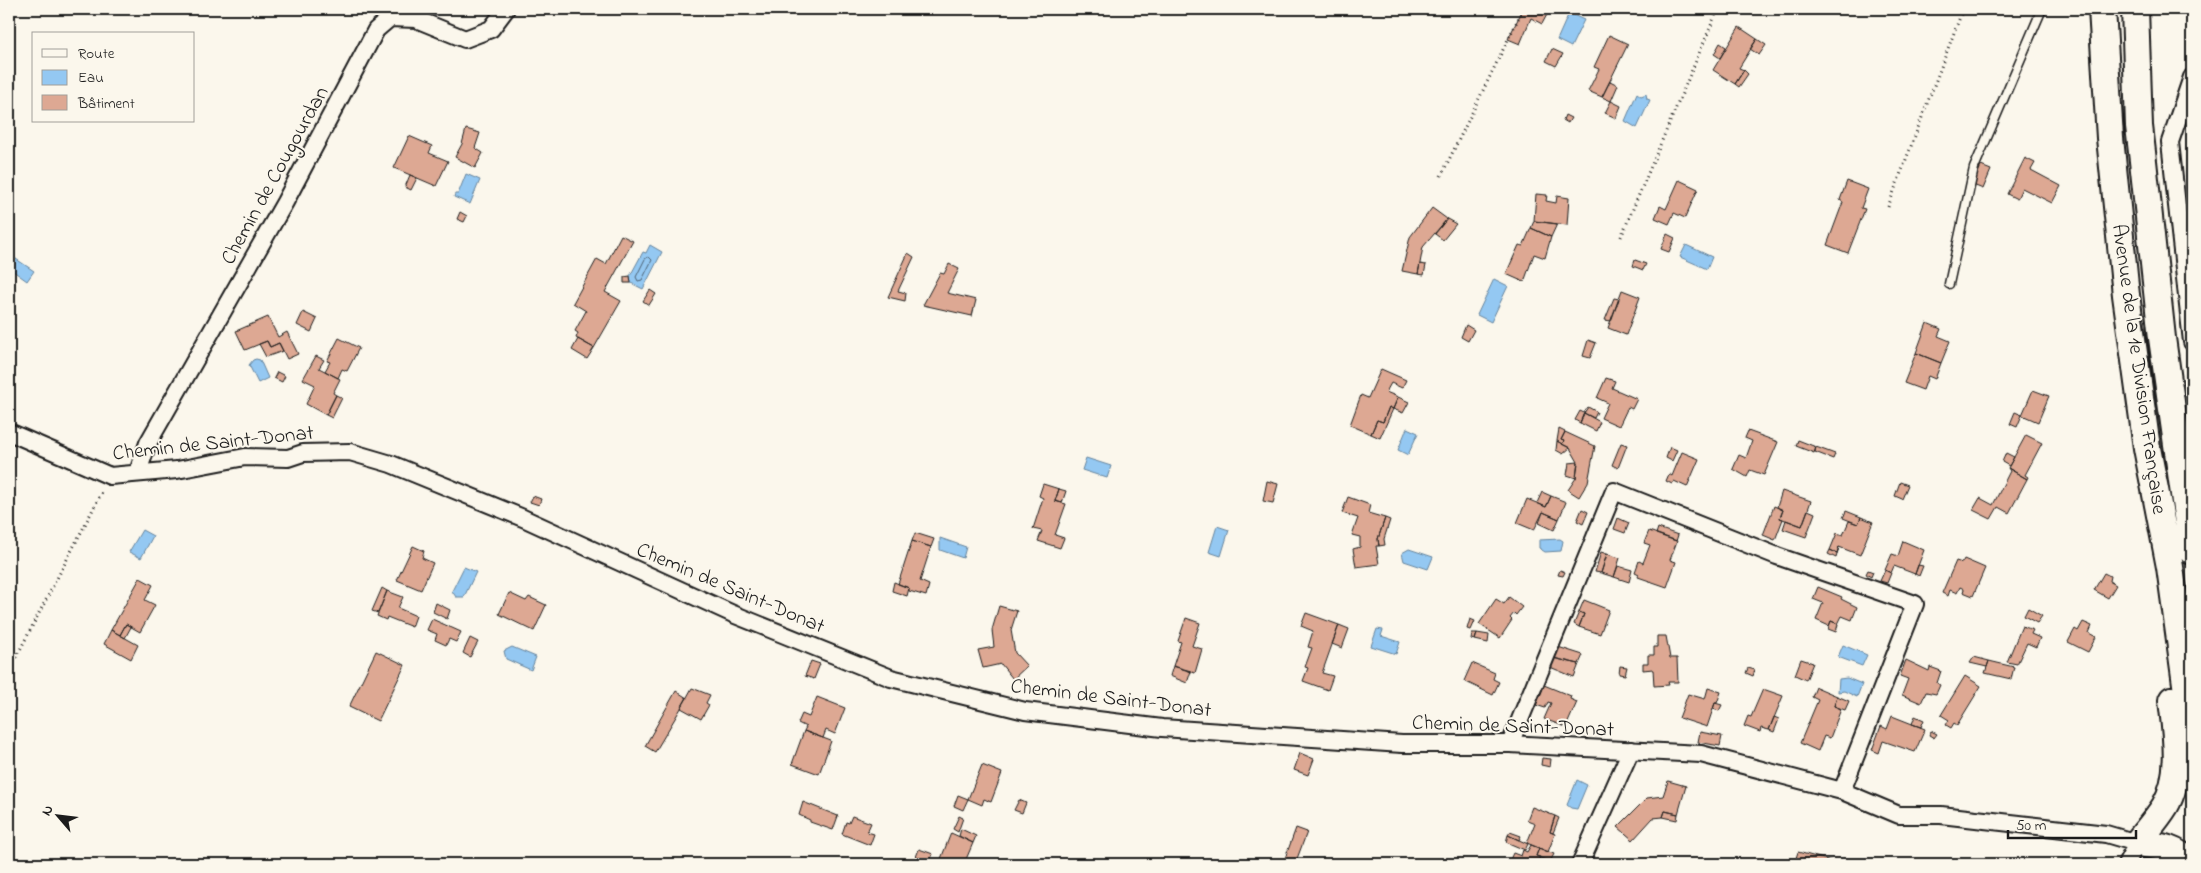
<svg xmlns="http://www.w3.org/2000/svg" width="2201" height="873" viewBox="0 0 2201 873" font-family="'Indie Flower',sans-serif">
  <rect width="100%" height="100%" fill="#fbf7ec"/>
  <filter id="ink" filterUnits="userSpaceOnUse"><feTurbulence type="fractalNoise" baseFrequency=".02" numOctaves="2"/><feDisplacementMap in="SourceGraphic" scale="10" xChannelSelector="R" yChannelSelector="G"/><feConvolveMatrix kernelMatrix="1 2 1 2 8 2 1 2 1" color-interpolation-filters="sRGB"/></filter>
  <g filter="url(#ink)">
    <!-- water -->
    <path fill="#94c8f2" stroke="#64839c" d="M1569,13l15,7 -13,27 -14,-7z
      M1637,93l4,3 5,-2 1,5 3,1 -13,28 -12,-7z
      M466,174l14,6 -10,24 -16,-7 1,-3h3z
      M650,245l12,7 -19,37 -12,-6 -1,-7 13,-24 3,1z
      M1686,245l26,12 -5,12 -27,-12z
      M13,257l21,14 -7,10 -18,-13z
      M1494,279l14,7 -17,36 -14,-7z
      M256,359l4,1 8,18 -10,5 -9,-18 4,-5z
      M1407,428l11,5 -10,22 -10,-5z
      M1086,458l25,8 -4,12 -25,-8z
      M1217,526l12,4 -8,26 -12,-4z
      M142,530l11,6 -12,22 -12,-6z
      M940,538l26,9 -3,11 -23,-8z
      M1560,539l3,2 -2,10 -16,1 -6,-4v-8z
      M1409,549l24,8 -5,12 -24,-8 -2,-8z
      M464,567l12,5 -12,25h-8l-4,-6z
      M1377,629l6,1 -2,6 19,6 -4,12 -25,-8z
      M1843,645l24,10 -5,11 -24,-9z
      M512,647l24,10 -5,13 -25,-11 -2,-8z
      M1847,678l15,6 -5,13 -13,-6 -6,1 1,-13z
      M1577,780l10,5 -10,24 -6,-1 -4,-3z"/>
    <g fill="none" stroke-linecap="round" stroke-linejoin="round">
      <!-- shore -->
      <path stroke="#4c6172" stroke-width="1" d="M649,257l3,3 -10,20 -4,1 -2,-4 9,-18z"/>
    </g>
    <!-- building -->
    <path fill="#dda893" stroke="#1c1c1c" d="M1523,9h27l-8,15 -11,-6 -11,26 -12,-5z
      M1739,27l18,12 -18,29 5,2 -9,14 -22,-14z
      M1609,35l19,9 -26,53 -14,-6 11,-22 -5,-2z
      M1757,39l9,6 -7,10 -9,-6z
      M1720,43l6,4 -6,11 -6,-4z
      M1552,49l11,5 -7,12 -10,-5z
      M1744,70l4,4 -9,13 -4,-3z
      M1610,81l8,4 -7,16 -9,-4z
      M1611,101l10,5 -5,12 -11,-5z
      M1565,115l6,3 -3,5 -5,-3z
      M466,129l14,4 -5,15 8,5 -8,15 -20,-11 7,-13z
      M409,136l23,10 -3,7 19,8 -12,25 -42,-18z
      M2025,158l10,5 -4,7 30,16 -9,17 -30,-15 -5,11 -10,-5z
      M1981,166l10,4 -8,19 -10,-4z
      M410,175l7,3 -6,12 -6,-3z
      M1679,180l19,9 -13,29 -11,-5 -5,11 -14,-6 5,-12 6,3z
      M1847,181l21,8 -7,19 4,1 -17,44 -21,-8 16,-43 -3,-2z
      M1536,194l11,1 -1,6 10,2 1,-7 12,2 -2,27 -33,-4z
      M1432,208l15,11 -24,28 -5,27 -16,-3 8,-34z
      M460,212l7,4 -3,6 -7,-3z
      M1447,219l9,5 -13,16 -8,-6z
      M1534,221l23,3 -6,13 -20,-9z
      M1531,228l20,9 -6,21 -11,-4 -10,28 -18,-8 13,-29 4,1z
      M1667,234l8,4 -6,14 -8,-3z
      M621,235l12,6 -28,51 16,9 -27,47 -18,-10 2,-5 -3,-2 11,-20 -13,-8 24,-44 9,5z
      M908,253l6,4 -16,34 8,2 -1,8 -17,-4z
      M1635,260l11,4 -3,6 -10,-4z
      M949,264l10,5 -12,24 29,7 -4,16 -49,-11 17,-32 4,1z
      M1420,264l6,1 -2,10 -6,-1z
      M630,276l1,7h-7v-6z
      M650,290l6,4 -7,11 -6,-4z
      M1622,290l18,7 -14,38 -18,-7z
      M1614,298l5,1 -8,22 -6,-1z
      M303,312l14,7 -6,13 -14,-7z
      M268,317l10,20 9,-5 11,22 -11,5 -8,-16 -9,4 -3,-6 -22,9 -9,-19z
      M1927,323l14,6 -3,7 12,5 -9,22 -25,-10z
      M1466,325l8,5 -6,11 -7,-4z
      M339,338l20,10 -12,23 -5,-2 -4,9 -13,-7 5,-9 -3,-1z
      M578,339l16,9 -7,11 -15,-9z
      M1588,340l8,3 -6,15 -7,-2z
      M267,341l3,6 9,-4 4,8 -17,6 -7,-13z
      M1916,353l25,10 -6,16 -7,-3 -5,14 -19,-7z
      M316,356l8,4 -5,8 21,11 -7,14 3,2 -10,20 -20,-11 9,-19 -12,-6z
      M1381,369l25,11 -4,8 -11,-5 -5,9 12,5 -5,12 -4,-2 -6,15 -6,-2 -6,14 -21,-9 11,-30 7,3z
      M277,372l8,4 -3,6 -8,-4z
      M1606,378l9,3 -3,7 25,11 -5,10 -4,-2 -9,19 -18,-8 7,-15 -11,-5z
      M2033,390l16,6 -11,26 -16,-7z
      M336,395l6,3 -10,20 -6,-3z
      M1398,397l11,5 -6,11 -10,-4z
      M1389,407l4,2 -13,29 -9,-4 6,-14 6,2z
      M1588,407l9,5 -3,6 -10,-5z
      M1580,411l4,2 -4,10 -5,-3z
      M2015,412l7,3 -5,12 -7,-3z
      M1584,413l16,9 -4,9 -16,-8z
      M1559,429l6,3 -4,8 3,1 -2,3 -5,-3z
      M1748,431l30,11 -14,33 -14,-5 -3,7 -14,-8 6,-14 7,3 6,-17 -7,-3z
      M1565,432l30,14 -7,36 -9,15 -11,-7 8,-12 2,-16 -8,-14 -8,-4 2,-3 -3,-1z
      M2026,435l16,8 -17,32 3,2 -1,2 -19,-11z
      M1798,440l18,7 -2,6 -18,-7z
      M1557,441l5,3 8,4 -7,6 -7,-4z
      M1621,443l6,2 -9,23 -6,-3z
      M1670,447l7,3 -5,11 -6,-3z
      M1816,447l19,7 -2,5 -18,-7z
      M1682,452l17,7 -12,28 -13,-6 -2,3 -6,-3 3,-7 3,2z
      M2006,453l8,4 -5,9 -7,-4z
      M1578,462l-2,16 -9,-3 2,-12z
      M2008,468l19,11 -18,34 -11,-6 -7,12 -18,-9 7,-12 13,7 17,-34z
      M1267,481l11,3 -5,19 -10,-2z
      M1900,482l8,3 -6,14 -7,-3z
      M1043,484l16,5 -4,12 11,3 -11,31 9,3 -4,10 -22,-7 4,-10 -9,-2 10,-31 -4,-2z
      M1059,489l7,2 -4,12 -7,-2z
      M1782,491l29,10 -9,25 -22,-8 3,-8 -6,-3z
      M1542,492l9,4 -5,11 -9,-4z
      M533,496l8,3 -2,6 -9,-3z
      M1551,496l15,6 -7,17 -16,-7 -9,18 -17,-7 10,-24 19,8z
      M1348,497l22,8 -2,8 17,5 -7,21 1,7h-3l3,18 -23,3 -3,-18 7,-2v-10l-8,-2 6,-17 -16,-5z
      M1774,506l9,4 -3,8 3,1 -8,21 -12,-5z
      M1582,509l6,3 -5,12 -6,-3z
      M1808,510l7,3 -9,24 -23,-8 3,-9 16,6z
      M1846,511l15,6 -3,7 -15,-6z
      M1543,512l16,7 -5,11 -15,-7z
      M1861,517l12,5 -13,33 -21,-8 -2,6 -7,-3 7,-17 6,2 6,-14 9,3z
      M1385,518l5,2 -6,19 1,6 -6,1 -1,-7z
      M1618,518l11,5 -4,10 -11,-4z
      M1658,528l20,7 -2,6 -20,-7z
      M1649,531l28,10 -7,19 6,2 -9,25 -29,-10 1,-3 -4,-2 4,-11 4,2 7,-18 -6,-2z
      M915,533l19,6 -3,8 -19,-6z
      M912,541l19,6 -11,34 9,4 -3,11 -17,-5v-3l-11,-4z
      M1903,541l21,9 -9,24 -21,-8 -3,7 -6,-3 7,-16 6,2z
      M413,546l11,5 -2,7 11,5 -12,27 -24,-10z
      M1839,547l-3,11 -8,-4 2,-4 7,3z
      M1601,552l6,2 -6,19 -6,-1z
      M1607,554l13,4 -6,19 -13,-4z
      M1964,559l21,9 -12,28 -10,-4 1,-3 -4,-2 -3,6 -7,-3 -2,6 -6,-3 14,-32 6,2z
      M1918,565l5,1 -4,10 -4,-2z
      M1618,566l14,4 -3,12 -15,-5z
      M1560,570l5,2 -2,4 -5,-1z
      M1868,570l5,2 -2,5 -5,-3z
      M1885,570l6,3 -4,10 -7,-2z
      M2104,573l6,3 -1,5 7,4 -8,13 -14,-8z
      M140,578l13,7 -8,15 10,5 -15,27 -14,-8 -6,11 -9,-5z
      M894,582l15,6 -2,8 -15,-5z
      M1818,587l24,10 -1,2 16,8 -5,13 -10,-4 -4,8 -7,-3 -2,5 -13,-6 7,-17 -10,-4z
      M382,588l5,3 -9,22 -6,-2z
      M387,591l16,6 -5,11 18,8 -4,11 -25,-10 -1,3 -9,-4z
      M509,593l17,8 3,-4 17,8 -12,26 -35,-17z
      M1509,597l13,10 -6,8 -2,-2 -4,5 2,2 -12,18 -21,-14 17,-25 8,5z
      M1584,600l25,10 -9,24 -21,-7 5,-13 -5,-2z
      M436,603l14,7 -3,9 -14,-7z
      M999,606l18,5 -6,19 4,23 12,13 -14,13 -12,-15 -18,4 -5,-18 16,-3 -2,-17z
      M2028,608l14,8 -5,7 -13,-7z
      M1579,612l5,2 -5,13 -5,-3z
      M1306,613l33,12 -17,48 11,3 -5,14 -25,-9 5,-13 -3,-1 7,-19 -4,-1 5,-16 -12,-5z
      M1186,618l14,5 -8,23 10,3 -7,24 -22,-7 8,-24 -3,-1z
      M432,619l29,13 -5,10 -7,-3 -3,6 -11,-5 2,-6 -10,-4z
      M1470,619l5,2 -4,9 -4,-1z
      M1831,621l7,3 -2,8 -8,-3z
      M2083,622l9,4 -3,7 7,4 -8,15 -20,-10 7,-13 3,2z
      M126,624l5,3 -6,11 -5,-3z
      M1339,625l10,4 -7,19 -10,-4z
      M2022,626l11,4 -2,4 9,4 -4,9 -9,-4 -10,21 -10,-2z
      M111,630l27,15 -7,14 -27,-15z
      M1472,633h5l-2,7 -4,-1z
      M1477,633l12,2 -1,8 -13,-3z
      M1657,636h9l4,22h7l1,24h-10l1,3 -15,1 -1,-17 -10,1v-7h5v-8h6v-8h3z
      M470,638l8,4 -8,15 -7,-4z
      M1558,647l25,8 -4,9 -26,-6z
      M376,651l29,14 -27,56 -29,-14z
      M1974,657l15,4 -2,6 -17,-4z
      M1553,658l26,6 -5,13 -24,-10z
      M1801,659l12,4 -7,17 -11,-5z
      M1906,660l23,11 1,-4 11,4 -4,12 3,2 -4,9 -10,-2 -5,11 -19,-8 6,-16 -8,-3z
      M811,661l9,3 -6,15 -9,-3z
      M1989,661l25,6 -3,12 -26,-6z
      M1472,663l23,10 -2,6 6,3 -6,13 -29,-14z
      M1173,666l18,5 -4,12 -17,-7z
      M1620,666l7,1 -2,8 -6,-1z
      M1748,668l7,2 -2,6 -7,-3z
      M1965,676l16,10 -24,39 -3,-2 -3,5 -5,-3 3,-5 -8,-5z
      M1544,685l27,11 -1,3 7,3 -11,25 -22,-8 7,-16 -3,-1 -3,6 -9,-3z
      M1816,687l21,9 -3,10 7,3 -11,29 -6,-2 -6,15 -18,-8 18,-43 -6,-3z
      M692,688l18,7 -4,8 3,2 -8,14 -20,-11z
      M1708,688l13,4 -4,11h-2l-8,24 -28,-9 9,-24 17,5z
      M1763,689l20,7 -14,34 -8,-2 -1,4 -16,-6 4,-10 3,1z
      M676,691l11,7 -32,54 -10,-6z
      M1837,696l12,5 -4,9 -11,-4z
      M817,697l28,11 -10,26 -9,-4 -3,8 -19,-7 2,-4 -8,-4 4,-9 7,3z
      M1715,703l7,2 -3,6 -6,-2z
      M1892,716l33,13 -10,23 -32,-11 -4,12 -7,-3 9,-24 6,3z
      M1915,716l9,4 -3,7 -9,-3z
      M1774,717l5,2 -5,13 -5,-2z
      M804,731l27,10 -12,33 -27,-10z
      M1931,731l6,3 -3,4 -5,-3z
      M1700,732l22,4 -2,10 -22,-4z
      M1300,753l14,6 -6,16 -14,-5z
      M1542,758l9,1 -1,8 -9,-2z
      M982,765l20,8 -11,29 -7,-3 -2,6 -14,-6z
      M1668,781l18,5 -8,28 -13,-3 -2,6 -10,1 -20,22 -15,-13 29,-29 16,-2z
      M958,795l10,4 -5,11 -9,-4z
      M1019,800l7,3 -4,10 -8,-3z
      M803,802l35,14 -5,14 -23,-8v-2l-11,-5z
      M1532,807l23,9 -5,16 5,2 -7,18 -21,-9 8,-20 -8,-3z
      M1665,811l13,3 -1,6 -14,-3z
      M852,816l19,7 -4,9 7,2 -4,11 -28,-11 4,-12 3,1z
      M959,816l4,2 -5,14 -5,-3z
      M1555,816l4,2 -6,15 -3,-1z
      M1296,828l11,4 -12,32h-12z
      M961,829l15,7 -3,7 -14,-7z
      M1510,832l11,4 -2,4 -11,-5z
      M951,833l22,10 -9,21h-25z
      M1508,835l20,9 -3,6 -19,-8z
      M1531,845l8,3 -3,8 4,1 -3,7h-29l5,-11 8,3 2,-6 4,2z
      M1539,848l15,6 -4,8 -14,-6z
      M919,849l14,5 -4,9 -13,-6z
      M1798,852l29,8 -1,4h-32z
      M1827,860l10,3 -1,1h-10z"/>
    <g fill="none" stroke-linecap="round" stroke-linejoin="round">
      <defs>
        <path id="service" d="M1949,284l25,-116 68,-159"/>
        <path id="minor" d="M2192,77l-22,65 22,200
          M9,432l101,44 67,-6 68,-13 43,1 15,-5 47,-1 41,12 132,54 210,96 158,64 134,33 137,17 240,16h108l191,10 141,37 57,24h42l165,19 31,9 -11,21
          M138,472l10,-29 137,-241 91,-172 14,-12 26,1 49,20 26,-10 15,-20
          M1510,744l104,-253 163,65 138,48 -73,187
          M1580,864l51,-114"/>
        <path id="trunk" d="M2102,9l8,129 16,157 21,153 23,119 22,161
          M2135,9l4,117 4,35 19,177 30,213
          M2137,843c9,-12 20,-24 28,-37 18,-31 11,-72 7,-106
          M2137,843c22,3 38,4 54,21"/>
      </defs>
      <!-- service casing -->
      <use href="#service" stroke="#1c1c1c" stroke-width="11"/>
      <!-- minor casing -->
      <use href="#minor" stroke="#1c1c1c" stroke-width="20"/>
      <!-- trunk casing -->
      <use href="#trunk" stroke="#1c1c1c" stroke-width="30"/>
      <!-- path -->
      <path stroke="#1c1c1c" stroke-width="3" stroke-dasharray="1 4" stroke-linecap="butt" d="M1441,176l82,-167
        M1888,207l75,-198
        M1621,237l97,-228
        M9,671l94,-181"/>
      <!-- service -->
      <use href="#service" stroke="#fbf7ec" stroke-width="8"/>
      <!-- minor -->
      <use href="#minor" stroke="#fbf7ec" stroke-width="16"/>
      <!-- trunk -->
      <use href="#trunk" stroke="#fbf7ec" stroke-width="26"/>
    </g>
  </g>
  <g text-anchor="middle" stroke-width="4" stroke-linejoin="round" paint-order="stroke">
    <!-- street labels -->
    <g font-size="21" fill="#1c1c1c" stroke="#fbf7ec">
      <text transform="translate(274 175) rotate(-61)" y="7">Chemin de Cougourdan</text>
      <text transform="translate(2140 369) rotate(82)" y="7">Avenue de la 1e Division Française</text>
      <text transform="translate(213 442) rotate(-6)" y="7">Chemin de Saint-Donat</text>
      <text transform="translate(731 587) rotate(23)" y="7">Chemin de Saint-Donat</text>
      <text transform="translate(1111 697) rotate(7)" y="7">Chemin de Saint-Donat</text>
      <text transform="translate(1513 725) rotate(2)" y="7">Chemin de Saint-Donat</text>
    </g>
  </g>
  <!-- margin -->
  <rect width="2201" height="873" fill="none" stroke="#fbf7ec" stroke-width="30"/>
  <rect x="15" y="15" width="2171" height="843" fill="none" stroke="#1c1c1c" stroke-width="2" filter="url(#ink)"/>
  <!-- legend -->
  <rect x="32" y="32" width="162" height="90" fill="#fbf7ec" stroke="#a29f99"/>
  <rect x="42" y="49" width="25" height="8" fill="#fbf7ec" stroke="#a29f99"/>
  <text x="78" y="58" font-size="15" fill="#1c1c1c">Route</text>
  <rect x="42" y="70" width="25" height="15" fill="#94c8f2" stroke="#a29f99"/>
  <text x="78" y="82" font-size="15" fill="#1c1c1c">Eau</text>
  <rect x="42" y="95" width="25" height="15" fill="#dda893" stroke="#a29f99"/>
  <text x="78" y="108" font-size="15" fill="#1c1c1c">Bâtiment</text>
  <!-- north arrow -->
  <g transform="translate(58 816) rotate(298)" stroke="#fbf7ec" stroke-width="4" paint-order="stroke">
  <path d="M0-4L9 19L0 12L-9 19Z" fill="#1c1c1c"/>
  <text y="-8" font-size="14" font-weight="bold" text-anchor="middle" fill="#1c1c1c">N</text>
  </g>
  <!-- scale -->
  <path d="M2008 830v8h128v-8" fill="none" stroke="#1c1c1c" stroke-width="2.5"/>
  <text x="2016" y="830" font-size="15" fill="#1c1c1c" stroke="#fbf7ec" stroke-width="4" paint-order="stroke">50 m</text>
</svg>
